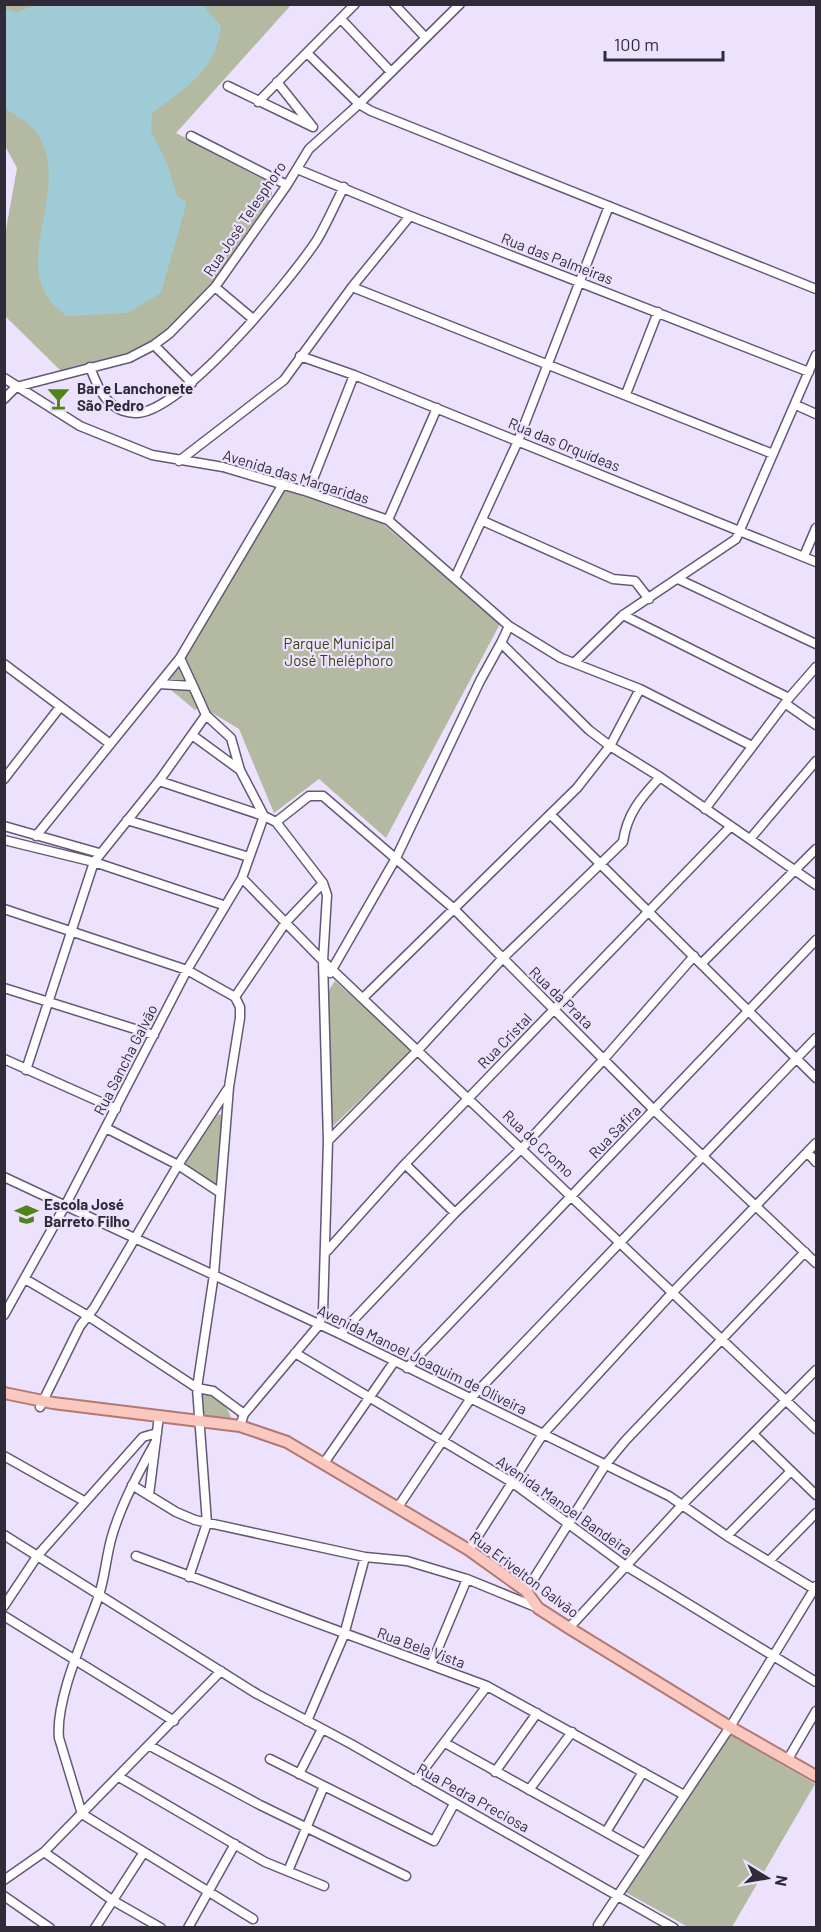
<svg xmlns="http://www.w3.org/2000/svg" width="821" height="1932" viewBox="0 0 821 1932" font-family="Barlow,sans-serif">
  <rect width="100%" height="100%" fill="#ede2fe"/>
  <!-- green -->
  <path fill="#b4baa1" d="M5,5h286l-115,128 96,50v14c-39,57 -76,124 -139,157 -20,10 -50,12 -72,17l-56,-55v-81l12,-67 -12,-22z
    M285,490l98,34 117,100 -114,214 -67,-59 -45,34 -35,-84 -38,-23 -6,4 -30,-25z
    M335,981l77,69 -81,78 -2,-138z
    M218,1114l5,2 -6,69 -34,-21z
    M201,1391c17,3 27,14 31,30l-31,-5z
    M729,1734l86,50 -83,143h-44l-63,-35z"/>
  <!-- water -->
  <path fill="#9fcbd7" d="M39,4l166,1 1,4 15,17c-6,47 -35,61 -69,87l-1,19 16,31 10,33 9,6 -1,7 -24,84 -34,20 -60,3c-67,-45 9,-122 -30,-183 -7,-10 -23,-18 -32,-25l-1,-99 13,3z"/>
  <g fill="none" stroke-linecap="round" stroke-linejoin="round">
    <defs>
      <path id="minor" d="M394,4l31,33
        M341,19l50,53
        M307,53l52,51 12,7 445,178
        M277,82l35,44
        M228,86l85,41
        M258,102l97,-98
        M191,136l96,49
        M297,169l113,47 399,156
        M215,287l38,32
        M352,287l421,167
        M154,345l38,38
        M300,356l54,19 462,187
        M90,367c8,22 18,45 45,46 45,2 157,-135 182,-173 10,-17 18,-36 27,-53
        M4,378l76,48 72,29 71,12 85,25 80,28 121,106 52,32 79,31 112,57
        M626,394l32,-82
        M4,399l12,-12 113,-29 25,-13 16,-12 45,-46 72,-102 22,-36 50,-45 101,-100
        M796,405l20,9
        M179,461l105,-81 68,-93 58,-71
        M308,492l46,-117
        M388,520l49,-112
        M483,521l130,58 22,2 14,18
        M804,556l12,-28
        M455,578l63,-137 91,-235
        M678,579l138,65
        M623,615l166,83
        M509,626l-8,17 88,87 21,16 50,31 156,108
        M180,658l13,28
        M575,662l48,-47 113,-76 80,-184
        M4,664l105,79
        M159,684l34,2 13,29 25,23 9,32 24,46 12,6 47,61 4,12 -4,66 5,180 -5,171 -4,13 -75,89 -4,12
        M786,704l30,21
        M192,735l48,35
        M4,779l56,-72
        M705,809l84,-111 27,-31
        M551,815l265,263
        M127,820l122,37
        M276,822l33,-26h14l130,112 201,202 162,153
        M4,826l95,27
        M36,836l144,-178 103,-174
        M750,839l66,-78
        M4,840l90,22 129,43
        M242,878l81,83 493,468
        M4,909l183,61 48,27
        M702,963l114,-114
        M330,973l66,-115 84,-177 21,-38
        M4,988l150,47
        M235,997l51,-75 37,-39
        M364,997l213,-209 33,-42 30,-57
        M4,1059l112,50
        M26,1070l68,-208 65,-81 47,-66
        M106,1128l72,37 41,27
        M328,1141l90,-91 84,-91 121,-117c4,-29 18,-44 37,-65
        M808,1153l8,9
        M405,1164l50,49
        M4,1177l336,157 329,162 58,40 89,54
        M327,1251l78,-87 326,-338
        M25,1279l63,37 109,72 16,3 31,23
        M4,1315l62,-111 121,-234 55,-92 22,-62 -105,-35
        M340,1334l115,-121 68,-66 81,-88 90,-103
        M295,1353l218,130 110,81 193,118
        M407,1368l409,-428
        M40,1407l40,-81 14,-18 84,-143 49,-75
        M753,1434l63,61
        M156,1441c-17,31 -34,61 -44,95 -6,20 -7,43 -14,62 -13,37 -43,102 -39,140l23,76 171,105
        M4,1456l80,45
        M324,1463l70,-101
        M132,1485l44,27 19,8 170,37 42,4 60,18 71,29
        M149,1495l10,-79
        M398,1507l73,-109 345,-360
        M4,1535l253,159 94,50 323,184
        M727,1536l64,-65
        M469,1550l74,-116 130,-142 143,-149
        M136,1556l351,130 197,109
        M770,1560l46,-47
        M189,1577l18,-54 -10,-135 17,-114 15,-187 11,-69v-11l-5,-10
        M526,1591l80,-127 19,-23 180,-189
        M4,1606l34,-51 105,-118 14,-4
        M4,1616l170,105
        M569,1628l113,-123 134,-135
        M431,1665l36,-86
        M307,1721l37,-86 21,-78
        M445,1743l200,111
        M150,1746l110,59 146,71
        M270,1759l164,82 20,-37
        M788,1759l28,-48
        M495,1772l42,-59
        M299,1774l23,-45
        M119,1777l146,85 59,24
        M415,1781l72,-95
        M529,1790l43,-58
        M606,1832l37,-60
        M44,1852l68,48 49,28
        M288,1871l36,-85
        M4,1880l40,-28 177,-181
        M4,1896l46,32
        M598,1925l132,-198 86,-141
        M95,1928l49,-76
        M188,1928l47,-84"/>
      <path id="major" d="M4,1393l49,10 187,23 47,16 182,108 57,41 12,17 31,20 161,99 86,49"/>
    </defs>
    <!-- minor casing -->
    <use href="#minor" stroke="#645876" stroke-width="11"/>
    <!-- major casing -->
    <use href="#major" stroke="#b17972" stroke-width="14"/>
    <!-- minor -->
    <use href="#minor" stroke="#fff" stroke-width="8"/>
    <!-- major -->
    <use href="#major" stroke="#fac8be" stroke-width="10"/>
  </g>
  <!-- icons -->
  <defs>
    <symbol id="bar-bare" viewBox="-9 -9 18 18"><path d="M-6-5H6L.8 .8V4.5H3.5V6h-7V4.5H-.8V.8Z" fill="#50841a" stroke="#ede2fe" stroke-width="2.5" paint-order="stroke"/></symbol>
    <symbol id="school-bare" viewBox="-9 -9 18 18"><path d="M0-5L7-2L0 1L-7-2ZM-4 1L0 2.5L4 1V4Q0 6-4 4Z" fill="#50841a" stroke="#ede2fe" stroke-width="2.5" paint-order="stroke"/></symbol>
  </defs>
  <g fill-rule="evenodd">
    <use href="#bar-bare" x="42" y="382" width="33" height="33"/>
    <use href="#school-bare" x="10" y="1198" width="33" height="33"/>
  </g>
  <g text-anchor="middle" stroke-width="4.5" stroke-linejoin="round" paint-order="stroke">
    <!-- street labels -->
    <g font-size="15" fill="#302b38" stroke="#ede2fe">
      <text transform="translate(245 219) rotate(-56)" y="5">Rua José Telesphoro</text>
      <text transform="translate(557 259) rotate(21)" y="5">Rua das Palmeiras</text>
      <text transform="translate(564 445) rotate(22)" y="5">Rua das Orquídeas</text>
      <text transform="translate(296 477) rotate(17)" y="5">Avenida das Margaridas</text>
      <text transform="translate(561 998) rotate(44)" y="5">Rua da Prata</text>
      <text transform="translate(505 1041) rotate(-46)" y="5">Rua Cristal</text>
      <text transform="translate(126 1060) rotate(-63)" y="5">Rua Sancha Galvão</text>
      <text transform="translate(615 1132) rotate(-46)" y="5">Rua Safira</text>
      <text transform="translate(538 1144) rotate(43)" y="5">Rua do Cromo</text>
      <text transform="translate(422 1360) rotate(26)" y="5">Avenida Manoel Joaquim de Oliveira</text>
      <text transform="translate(564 1506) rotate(35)" y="5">Avenida Manoel Bandeira</text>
      <text transform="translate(524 1575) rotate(37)" y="5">Rua Erivelton Galvão</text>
      <text transform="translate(421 1648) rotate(20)" y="5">Rua Bela Vista</text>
      <text transform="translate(473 1798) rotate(29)" y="5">Rua Pedra Preciosa</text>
    </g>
    <!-- poi labels -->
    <g font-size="15" font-weight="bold" fill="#302b38" stroke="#ede2fe" text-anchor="start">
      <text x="77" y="394">Bar e Lanchonete<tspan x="77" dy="17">São Pedro</tspan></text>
      <text x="44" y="1210">Escola José<tspan x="44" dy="17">Barreto Filho</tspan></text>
    </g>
    <!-- park labels -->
    <g font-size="15" fill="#3b4408" stroke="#ede2fe">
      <text x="339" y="649">Parque Municipal<tspan x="339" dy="17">José Theléphoro</tspan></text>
    </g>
  </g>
  <!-- border -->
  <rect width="821" height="1932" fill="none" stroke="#302b38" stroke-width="12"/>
  <!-- north arrow -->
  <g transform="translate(767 1878) rotate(101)" stroke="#ede2fe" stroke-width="4.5" paint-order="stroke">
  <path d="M0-4.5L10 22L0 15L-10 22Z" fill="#302b38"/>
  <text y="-9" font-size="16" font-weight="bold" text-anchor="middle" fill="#302b38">N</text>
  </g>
  <!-- scale -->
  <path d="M605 51v9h118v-9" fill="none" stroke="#302b38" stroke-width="3"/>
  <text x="614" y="51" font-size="18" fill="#302b38" stroke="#ede2fe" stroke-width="4.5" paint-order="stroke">100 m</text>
</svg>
